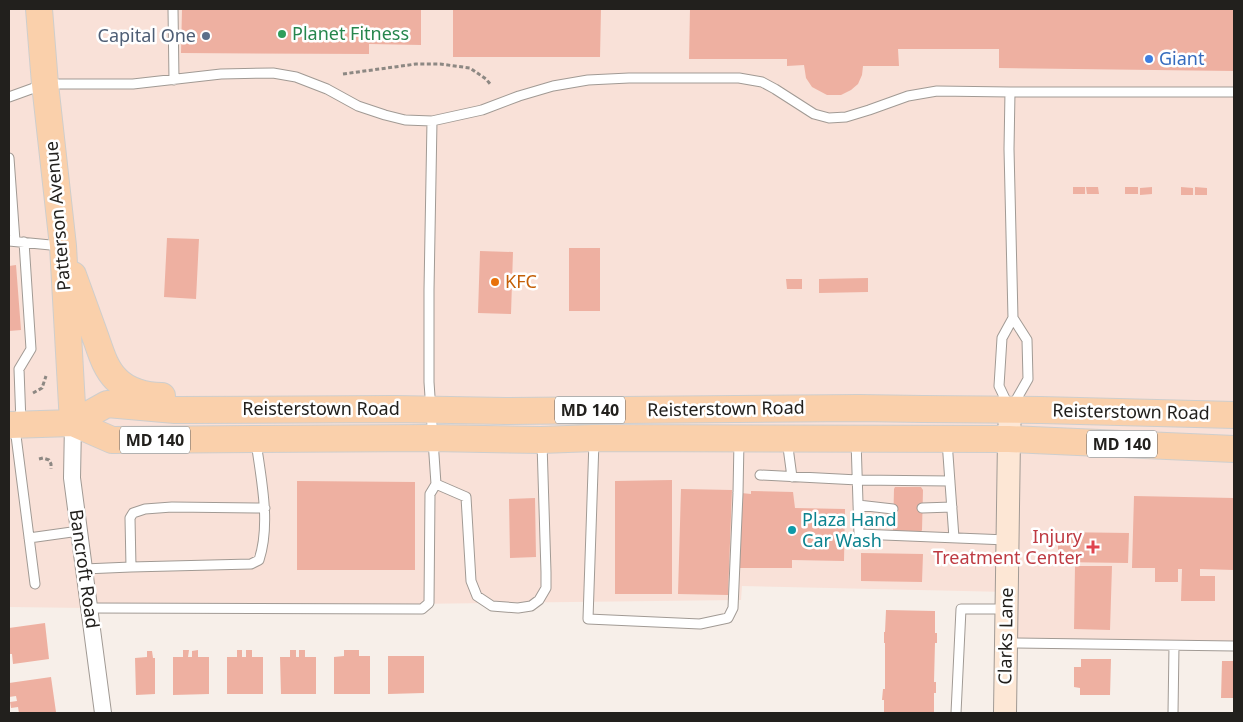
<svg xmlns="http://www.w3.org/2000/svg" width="1243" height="722" viewBox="0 0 1243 722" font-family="'Noto Sans',sans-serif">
  <rect width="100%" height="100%" fill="#f7efe9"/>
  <!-- commercial -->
  <path fill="#f9e1d8" d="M9,9h1225v638l-227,-5 1,-50 -266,-6 -1,14 -654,8 -78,-1z"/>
  <!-- building -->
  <path fill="#eeb0a1" d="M182,9h239v36l-52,-1v10l-188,-1z
    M453,9h148l-1,48h-147z
    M690,9h544v62l-235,-3v-19h-101l1,17h-36l-1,9 -4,9 -7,6 -10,5h-14l-15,-8 -6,-9 -2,-13 -17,1v-7h-98z
    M1073,187h12v7h-12z
    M1086,187h12l1,7h-12z
    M1125,187h13v7h-13z
    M1152,187v7l-12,1v-7z
    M1181,187l12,1v7h-12z
    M1195,187l12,1v7h-12z
    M167,238l32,1 -3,60 -32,-2z
    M569,248h31v63h-31z
    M480,251l33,1 -2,62 -33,-1z
    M16,265l5,65 -12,1v-65z
    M868,278v14l-49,1v-14z
    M786,279h16v10h-15z
    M672,480v114h-57v-113z
    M297,481l118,1v88h-118z
    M895,487h26l2,3 -1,40 -1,2 -26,-1 -2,-1 1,-41z
    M681,489l51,1 -4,105 -50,-1z
    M751,491l42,1 2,16 50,1 -1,52 -52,-1v8h-53l2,-75 10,1z
    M1134,496l100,2v72l-34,-1v7h15v25h-34l1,-32h-4v13h-23v-14h-23z
    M535,498l1,59 -26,1 -1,-59z
    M1058,532l71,1 -1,30 -70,-1z
    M861,553l62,1 -1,28 -61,-1z
    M1075,566h37l-2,64 -36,-1z
    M886,610l49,1v22h2v10h-2l-1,39h2v11h-2v20h-50v-13h-2l1,-11h2v-46h-1v-11h1z
    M45,623l4,36 -36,5 -1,-10h-3v-6h1v-3l-1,1v-18z
    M183,650h6l-1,7h4v-6l6,-1v7h11v37l-36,1v-38h10z
    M237,650h5v7h4v-7h6v7h11v37h-36v-37h10z
    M290,650h6v7h3v-7h6v7h11v37h-35l-1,-37h10z
    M344,650h15v6h11v38h-36v-37l10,-1z
    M147,651h5l1,7h2v36l-19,1 -1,-37 12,-1z
    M388,656h36v37l-36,1z
    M1081,659h30l-1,36h-30v-7l-6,-1v-20h7z
    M1222,661h12v37h-13z
    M51,677l5,35 -37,1 -1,-6 -7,1 -1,-6 7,-1 -1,-5 -7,1v-14z"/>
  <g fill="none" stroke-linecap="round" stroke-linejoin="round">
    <defs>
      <path id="lane" d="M173,9l1,71
        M1010,92l-1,57 4,169 14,22 1,39 -16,28
        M9,97l36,-13h88l88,-10 52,-1 23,4 31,12 31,17 27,9 20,5 27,1 50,-11 37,-14 34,-10 35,-6 41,-2h110l23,4 13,7 39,25 15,4 17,-1 23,-7 39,-14 29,-5 73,1h224
        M9,158l6,83
        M9,241l52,5
        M1009,407l-10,-21 3,-48 11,-20
        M21,423l-2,-54 12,-20 -7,-107
        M15,428l20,156
        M787,440l5,37
        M856,440l3,94 148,6
        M594,441l-6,178 112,5 28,-6 5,-10 5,-115 1,-52
        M947,441l7,97
        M760,475l98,5 92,1
        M436,484l30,13 5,84 6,15 15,10 26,2 13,-2 8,-6 7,-12v-16l-4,-129
        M858,505l35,4
        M922,508l30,-1
        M29,538l50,-7
        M131,567l-1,-49 3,-5 12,-4 27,-2 93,1
        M84,569l47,-2 120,-3 8,-4c12,-36 2,-82 -3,-118
        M89,608l333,1 7,-6 1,-109 6,-10 -7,-102v-92l3,-169
        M1007,643l227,3
        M956,713l5,-104h45
        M1173,713l1,-67"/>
      <path id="street" d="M73,423l-1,55 31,235"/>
      <path id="secondary" d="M1005,713l4,-274 1,-29"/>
      <path id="primary" d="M39,9l6,75 18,162 10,177
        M73,275c7,19 14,39 21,58 6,16 10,34 22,46 11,12 30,17 46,17
        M73,423l34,-19 68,6 220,-1 111,2 353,-3 64,1 118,1 193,5
        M9,425l64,-2 39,17 320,-2 109,2 53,-2 415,1 225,10"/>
    </defs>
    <!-- lane casing -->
    <use href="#lane" stroke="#a19a94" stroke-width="11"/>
    <!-- street casing -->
    <use href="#street" stroke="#a19a94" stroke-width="18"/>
    <!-- secondary casing -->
    <use href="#secondary" stroke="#a19a94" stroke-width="24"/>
    <!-- primary casing -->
    <use href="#primary" stroke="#cececd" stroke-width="28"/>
    <!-- path -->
    <path stroke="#8d8883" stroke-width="3" stroke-dasharray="4 2.5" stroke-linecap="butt" d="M343,74l73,-10h24l30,4 16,11 5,6
      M33,393l9,-5 4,-12
      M39,459l4,-1 6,2 2,4v5"/>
    <!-- lane -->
    <use href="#lane" stroke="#fff" stroke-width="9"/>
    <!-- street -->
    <use href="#street" stroke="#fff" stroke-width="16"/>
    <!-- secondary -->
    <use href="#secondary" stroke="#fde7d5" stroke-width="22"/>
    <!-- primary -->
    <use href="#primary" stroke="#fad0ab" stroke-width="26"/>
  </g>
  <!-- markers -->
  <circle fill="#2e9e5b" stroke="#fff" stroke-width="2" cx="282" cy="34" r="5"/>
  <circle fill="#5c6f8a" stroke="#fff" stroke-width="2" cx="206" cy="36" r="5"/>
  <circle fill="#3f7fe0" stroke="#fff" stroke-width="2" cx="1149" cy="59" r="5"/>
  <circle fill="#e8710a" stroke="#fff" stroke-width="2" cx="495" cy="282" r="5"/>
  <circle fill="#0f9aa8" stroke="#fff" stroke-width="2" cx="792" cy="530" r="5"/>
  <path fill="#e0444e" stroke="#fff" stroke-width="2" d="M1090.5 539.5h5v5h5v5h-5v5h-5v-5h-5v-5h5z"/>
  <g text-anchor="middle" stroke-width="5" stroke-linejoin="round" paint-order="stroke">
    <!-- shield labels -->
    <g fill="#fff" stroke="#646361" stroke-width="1">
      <rect x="555" y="396.5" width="70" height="27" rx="4"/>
      <rect x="120" y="426.5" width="70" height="27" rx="4"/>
      <rect x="1087" y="430.5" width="70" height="27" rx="4"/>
    </g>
    <g font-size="16" font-weight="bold" fill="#22201d">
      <text x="590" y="416">MD 140</text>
      <text x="155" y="446">MD 140</text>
      <text x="1122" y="450">MD 140</text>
    </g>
    <!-- leisure labels -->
    <g font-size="18" fill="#27864d" stroke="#fff" text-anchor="start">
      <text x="292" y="40">Planet Fitness</text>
    </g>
    <!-- service labels -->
    <g font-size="18" fill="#4e5e75" stroke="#fff" text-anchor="end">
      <text x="196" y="42">Capital One</text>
    </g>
    <!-- shop labels -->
    <g font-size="18" fill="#366cbe" stroke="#fff" text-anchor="start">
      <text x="1159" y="65">Giant</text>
    </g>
    <!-- street labels -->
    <g font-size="18" fill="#22201d" stroke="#fff">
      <text transform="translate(58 216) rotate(-95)" y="6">Patterson Avenue</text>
      <text x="321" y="415">Reisterstown Road</text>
      <text transform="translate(726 409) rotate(-1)" y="6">Reisterstown Road</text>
      <text transform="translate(1131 412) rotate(1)" y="6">Reisterstown Road</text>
      <text transform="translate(84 569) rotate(82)" y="6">Bancroft Road</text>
      <text transform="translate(1006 636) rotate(-89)" y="6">Clarks Lane</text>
    </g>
    <!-- food labels -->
    <g font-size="18" fill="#c56008" stroke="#fff" text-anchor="start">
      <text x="505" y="288">KFC</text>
    </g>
    <!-- culture labels -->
    <g font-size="18" fill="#0d838f" stroke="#fff" text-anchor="start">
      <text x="802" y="526">Plaza Hand<tspan x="802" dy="21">Car Wash</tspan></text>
    </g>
    <!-- health labels -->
    <g font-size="18" fill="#be3a42" stroke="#fff" text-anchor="end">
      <text x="1082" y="543">Injury<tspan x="1082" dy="21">Treatment Center</tspan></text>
    </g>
  </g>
  <!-- border -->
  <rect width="1243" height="722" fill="none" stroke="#22201d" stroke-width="20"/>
</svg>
